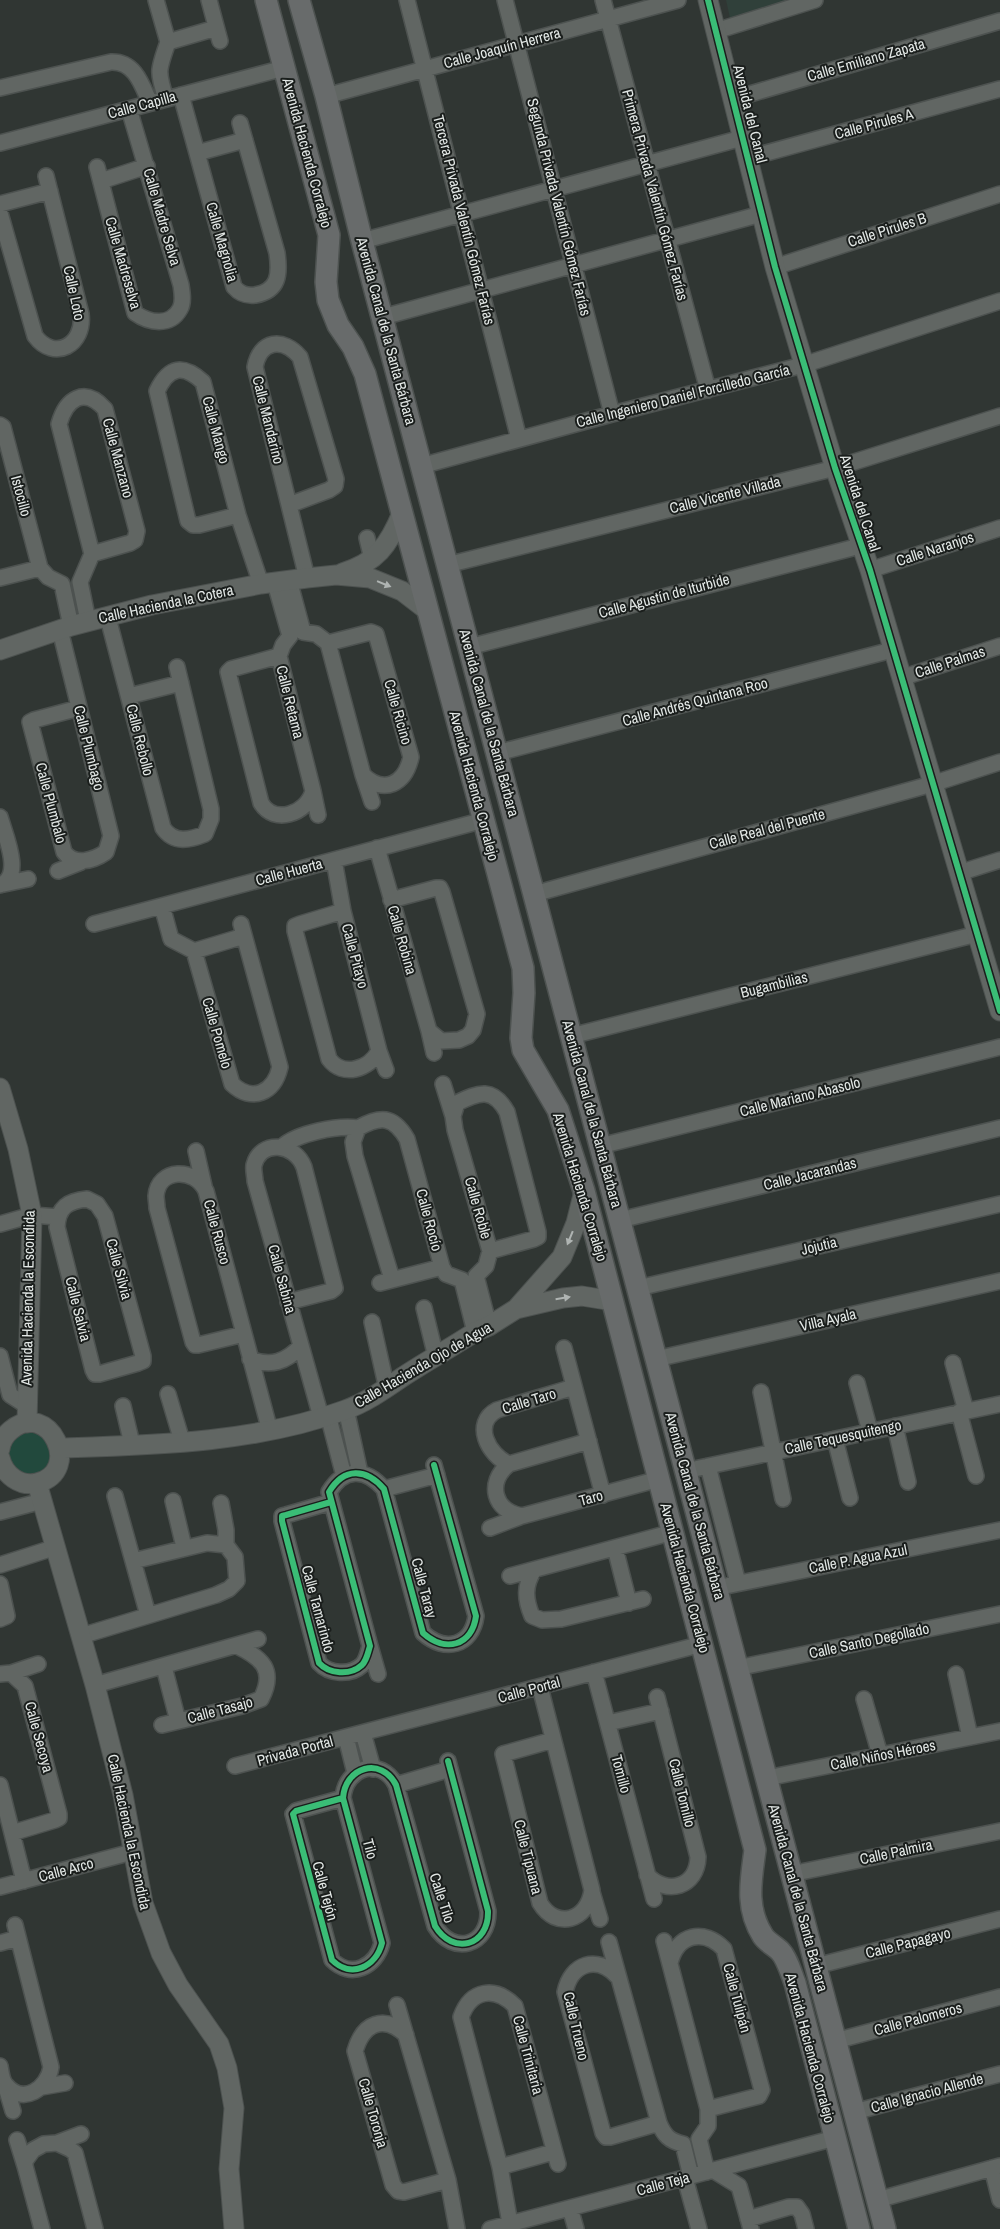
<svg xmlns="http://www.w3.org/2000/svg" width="1000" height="2229" viewBox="0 0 1000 2229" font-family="'Archivo Narrow',sans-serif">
  <rect width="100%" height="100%" fill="#303633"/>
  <!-- built -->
  <path fill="#30403a" d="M726,0h62l-58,18z"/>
  <!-- green -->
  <path fill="#22493d" d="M29,1432l15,4 11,20 -12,20 -26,-1c-11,-22 -16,-34 12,-43z"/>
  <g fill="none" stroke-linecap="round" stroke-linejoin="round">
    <defs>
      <path id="minor" d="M156,0l12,42
        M209,0l11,41
        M407,0l112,439
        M505,0l107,414
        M603,0l105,390
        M716,31l99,-31
        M168,42l48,-14
        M0,88l111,-26c24,-1 31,23 39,41
        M181,95l53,192c6,7 12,9 21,8 24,-4 25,-21 22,-42l-37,-130
        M326,96l352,-96
        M166,99c-9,-28 -8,-29 2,-57
        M733,99l267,-78
        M0,143l284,-75
        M197,153l48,-13
        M748,158l252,-69
        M97,167l38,146c14,10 35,14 45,-4 4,-7 2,-17 1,-24l-52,-176
        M101,181l46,-15
        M0,204l50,-13
        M0,213l35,123c19,26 50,9 46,-22l-35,-138
        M362,241l380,-103
        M775,267l225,-73
        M383,317l378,-103
        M0,425l3,2 37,141 8,9 14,7 9,42
        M421,466l191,-52 191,-49 197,-64
        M289,505l40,-15 6,-4 1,-7 -36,-122c-17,-20 -40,-17 -45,10l52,211
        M238,515l-39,10h-6l-5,-4 -31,-130c12,-25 26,-27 46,-9l35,133 23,69
        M367,538l5,21
        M447,565l388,-97 165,-52
        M870,570l130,-42
        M0,578l40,-10
        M289,580l14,52 13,2 12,9 35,132c21,20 42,9 48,-18l-35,-123 -5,-2 -43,11
        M275,583l15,53 -7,9 -4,11 34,135c-6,23 -39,34 -52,12l-33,-131 3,-3 48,-13
        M108,618l55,210c11,16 27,12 42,6l6,-15v-10l-34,-142
        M88,621l-8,-39 12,-28 -33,-130c7,-25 25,-38 46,-15l32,122 -2,9 -5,3 -38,11
        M60,630l51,206 -5,16c-13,9 -32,14 -42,0l-34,-130 4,-2 45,-12
        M469,647l391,-101
        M901,678l99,-32
        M129,696l52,-13
        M497,753l395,-103
        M363,775l9,27
        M313,791l5,24
        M0,817c5,18 24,60 0,68
        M377,848l52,183 12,10 18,-1 9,-4 5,-6 4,-16 -35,-122 -2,-4h-4l-45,12
        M334,860l9,51 36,140c-10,18 -36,27 -50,8l-34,-128v-5l5,-2 43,-13
        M58,871l23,-9
        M959,873l41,-13
        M4,884l24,-5
        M534,894l398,-110 68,-22
        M162,906l9,33 23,12 50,-15
        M94,924l390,-104
        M194,951l38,133c20,19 42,9 48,-17l-39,-143
        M429,1031l5,22
        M571,1036l406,-102
        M379,1051l7,19
        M443,1084l10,32
        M600,1146l400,-99
        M282,1147c15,-14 56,-22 76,-19
        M196,1151l8,35
        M87,1199l10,5 8,12 38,140v5l-5,2 -39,11h-4l-2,-4 -36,-143c1,-20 11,-26 30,-28z
        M620,1220l380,-92
        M0,1224l32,-9 26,2
        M392,1279l-37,-123 -2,-14 5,-14c22,-12 35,-13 49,11l35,128 4,7 16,6 13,52
        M380,1283l62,-16
        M638,1288l362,-84
        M288,1302l43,-11 4,-3 -31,-121c-9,-24 -43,-28 -50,-2 -1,5 1,11 1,16l66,236
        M424,1308l12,49
        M372,1322l15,67
        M489,1326l-13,-50 10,-10 4,-15 -35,-121 -2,-14 4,-13c22,-11 36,-16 50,9l31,120v5l-4,2 -44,12
        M244,1334l-46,11h-3l-2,-3 -36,-134c0,-4 -1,-9 -1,-12 2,-28 39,-29 50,-5 21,80 42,160 64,240
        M564,1348l39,147
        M0,1356l10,39 17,11
        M250,1359c21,8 36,3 51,-13
        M656,1359l344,-78
        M953,1363l13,48
        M857,1383l13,48
        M761,1392l22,107
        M168,1394l14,47
        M123,1406l9,38
        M346,1409l14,64
        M959,1412l17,64
        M328,1415l16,61
        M895,1426l13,56
        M835,1439l15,59
        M509,1464c-21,-9 -37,-41 -12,-54l77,-23
        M708,1466l30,117
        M685,1471l315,-67
        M384,1489l53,-14
        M115,1496l33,119
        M173,1501l11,46
        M331,1502l-45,13 -4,1v5l37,142c10,11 31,13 43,2 5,-5 6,-13 8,-19l-41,-154c15,-25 37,-24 55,-3l39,144c22,20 49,13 53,-17l-42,-151
        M221,1503l5,27v15
        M0,1512l42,-11
        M522,1516c-28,-5 -36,-33 -13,-52l80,-23
        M490,1528l32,-12 137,-37
        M615,1548l14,55
        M0,1565l56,-18
        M534,1570c-10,16 -9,29 -2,46l10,4 19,-1 82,-20
        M510,1576l163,-44
        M0,1584l7,32 -7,3
        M716,1588l284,-58
        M81,1636l135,-41 13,-6 8,-8 -2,-24 -9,-12 -19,-2 -74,18
        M370,1646l8,28
        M164,1667l14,54
        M737,1668l263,-54
        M594,1672l60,227
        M11,1673l27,-9
        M0,1674l11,-1 14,13 34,128v4l-4,2 -43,13
        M956,1674l14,63
        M95,1685l163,-46
        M540,1687l52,203c-4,31 -36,40 -52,13l-37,-149 50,-14
        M864,1699l16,56
        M608,1723l53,-12
        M162,1725l80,-19 19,-7c15,-29 1,-41 -24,-53
        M363,1733l10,36
        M346,1737l9,36
        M235,1766l467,-122
        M767,1778l233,-47
        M0,1785l24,96
        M396,1785l54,-16
        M343,1798l-47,13 -3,3 39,146c19,19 44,7 50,-17l-39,-145c2,-31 38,-42 53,-13l39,141c18,30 54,20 53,-15l-40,-150
        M791,1874l209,-43
        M647,1875c20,21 50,12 51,-18l-41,-160
        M0,1887l132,-35
        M592,1892l8,27
        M664,1941l44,168v17l-9,13 8,33
        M609,1942l50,181c5,12 10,18 24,21l8,32
        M0,1943l18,-5
        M670,1963c7,-29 34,-35 54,-14l38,141 -3,6 -51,13
        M816,1966l184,-47
        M617,1976c-20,-21 -46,-13 -52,16l38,141 3,4h4l49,-14
        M397,2005l51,175 9,49
        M406,2035c-22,-21 -43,-12 -51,16l38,134 5,6 6,1 44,-12
        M835,2041l165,-44
        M0,2066c1,6 2,15 6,19 17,21 42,3 45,-18l-36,-142
        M5,2084l8,27
        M42,2087l23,-4
        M854,2112l146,-38
        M17,2140l8,26
        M57,2143l24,-9
        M500,2167l53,-15
        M992,2168l8,32
        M713,2170l26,16 12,43
        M685,2178l14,51
        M877,2200l123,-34
        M570,2208l6,21
        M748,2219l41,-12h8l5,7 4,15
        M42,2229l-17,-63v-5l8,-11 11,-6 13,-1 13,6 5,4 20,76
        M490,2229l345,-91
        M511,2229l-11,-62 -39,-150c10,-28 34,-31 54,-11l43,158"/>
      <path id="tertiary" d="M708,0l67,267 60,201 35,102 130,441
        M342,573c34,-10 47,-28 60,-60
        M0,650l71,-24 81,-21 109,-21 46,-6 29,-3 34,3 32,13 26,20
        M0,1088l18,61 14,66 -5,208
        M516,1309l47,-11 19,-2 31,5
        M60,1448c95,-3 195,-5 285,-38 22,-8 40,-21 59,-34 23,-15 48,-29 71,-44l14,-6 27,-17 46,-52 14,-34 8,-32
        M0,1449c1,-8 5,-14 11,-19 38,-31 73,41 26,53 -17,4 -33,-8 -37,-25
        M37,1483l58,202 28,110 20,108 18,50 17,32 41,59 8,24 7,40 -5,61 5,60"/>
      <path id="secondary" d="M266,0l63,235 -3,47 2,18 10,25 15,22 12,27 158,594 1,25 -3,45 2,12 35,60 26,81 171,659c-4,30 -10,58 8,86 4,6 12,10 17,15 7,7 11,22 15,32l64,246
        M299,0l27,96 36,145 523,1988"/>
    </defs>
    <!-- minor casing -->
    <use href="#minor" stroke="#4d5250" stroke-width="18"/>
    <!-- tertiary casing -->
    <use href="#tertiary" stroke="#4d5250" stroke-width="21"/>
    <!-- secondary casing -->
    <use href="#secondary" stroke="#4d5250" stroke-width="24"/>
    <!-- minor -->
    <use href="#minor" stroke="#616663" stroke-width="15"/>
    <!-- tertiary -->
    <use href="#tertiary" stroke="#616663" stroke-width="19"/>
    <!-- secondary -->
    <use href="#secondary" stroke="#686b6b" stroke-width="21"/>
    <defs>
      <path id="cycleway" d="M708,0l67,267 60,201 35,102 130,441
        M331,1502l-45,13 -4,1v5l37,142c10,11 31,13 43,2 5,-5 6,-13 8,-19l-41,-154c15,-25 37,-24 55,-3l39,144c22,20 49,13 53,-17l-42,-151
        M343,1798l-47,13 -3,3 39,146c19,19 44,7 50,-17l-39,-145c2,-31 38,-42 53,-13l39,141c18,30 54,20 53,-15l-40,-150"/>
    </defs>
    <!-- cycleway casing -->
    <use href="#cycleway" stroke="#1a1e1c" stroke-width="9"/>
    <!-- cycleway -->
    <use href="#cycleway" stroke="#3abd76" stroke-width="6"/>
  </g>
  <!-- one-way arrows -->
  <defs><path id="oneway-solid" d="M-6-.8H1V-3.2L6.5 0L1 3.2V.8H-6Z" transform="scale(1.25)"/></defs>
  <g fill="#afb4b2">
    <use href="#oneway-solid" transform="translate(384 584) rotate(22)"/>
    <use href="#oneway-solid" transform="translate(570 1238) rotate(112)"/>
    <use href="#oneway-solid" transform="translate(563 1298) rotate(-9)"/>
  </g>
  <g text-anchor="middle" stroke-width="4" stroke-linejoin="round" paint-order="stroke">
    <!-- street labels -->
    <g font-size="15" fill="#e3e8e6" stroke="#1a1e1c">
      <text transform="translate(502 48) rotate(-15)" y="5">Calle Joaquín Herrera</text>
      <text transform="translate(866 60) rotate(-16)" y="5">Calle Emiliano Zapata</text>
      <text transform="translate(142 105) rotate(-15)" y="5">Calle Capilla</text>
      <text transform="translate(750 114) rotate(76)" y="5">Avenida del Canal</text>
      <text transform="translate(874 124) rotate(-15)" y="5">Calle Pirules A</text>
      <text transform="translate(307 153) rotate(75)" y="5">Avenida Hacienda Corralejo</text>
      <text transform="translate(655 195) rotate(75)" y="5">Primera Privada Valentín Gómez Farías</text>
      <text transform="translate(559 207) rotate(76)" y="5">Segunda Privada Valentín Gómez Farías</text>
      <text transform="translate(162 217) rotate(74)" y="5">Calle Madre Selva</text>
      <text transform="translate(464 220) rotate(76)" y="5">Tercera Privada Valentín Gómez Farías</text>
      <text transform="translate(887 230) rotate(-18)" y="5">Calle Pirules B</text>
      <text transform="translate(222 242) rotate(74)" y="5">Calle Magnolia</text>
      <text transform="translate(123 263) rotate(74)" y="5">Calle Madreselva</text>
      <text transform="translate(74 293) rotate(78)" y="5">Calle Loto</text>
      <text transform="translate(386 331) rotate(75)" y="5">Avenida Canal de la Santa Bárbara</text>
      <text transform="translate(683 396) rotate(-14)" y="5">Calle Ingeniero Daniel Forcilledo García</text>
      <text transform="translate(268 420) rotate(76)" y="5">Calle Mandarino</text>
      <text transform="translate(216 430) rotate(75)" y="5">Calle Mango</text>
      <text transform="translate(118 458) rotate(75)" y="5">Calle Manzano</text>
      <text transform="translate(725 495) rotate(-14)" y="5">Calle Vicente Villada</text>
      <text transform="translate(21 496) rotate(75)" y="5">Istocillo</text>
      <text transform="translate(860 503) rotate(72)" y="5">Avenida del Canal</text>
      <text transform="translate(935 549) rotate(-18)" y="5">Calle Naranjos</text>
      <text transform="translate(664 596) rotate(-15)" y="5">Calle Agustín de Iturbide</text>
      <text transform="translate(166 604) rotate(-12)" y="5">Calle Hacienda la Cotera</text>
      <text transform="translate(950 662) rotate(-18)" y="5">Calle Palmas</text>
      <text transform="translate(290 702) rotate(76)" y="5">Calle Retama</text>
      <text transform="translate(695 702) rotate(-15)" y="5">Calle Andrés Quintana Roo</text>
      <text transform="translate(398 712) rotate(74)" y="5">Calle Ricino</text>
      <text transform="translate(489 723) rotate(75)" y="5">Avenida Canal de la Santa Bárbara</text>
      <text transform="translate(140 740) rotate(76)" y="5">Calle Rebollo</text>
      <text transform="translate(89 748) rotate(76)" y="5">Calle Plumbago</text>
      <text transform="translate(474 786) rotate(75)" y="5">Avenida Hacienda Corralejo</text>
      <text transform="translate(51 803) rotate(75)" y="5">Calle Plumbalo</text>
      <text transform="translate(767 829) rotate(-15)" y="5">Calle Real del Puente</text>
      <text transform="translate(289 872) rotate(-15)" y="5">Calle Huerta</text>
      <text transform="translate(402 940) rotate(74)" y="5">Calle Robina</text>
      <text transform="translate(355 956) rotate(75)" y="5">Calle Pitayo</text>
      <text transform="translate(774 985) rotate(-14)" y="5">Bugambilias</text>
      <text transform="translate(217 1033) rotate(74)" y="5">Calle Pomelo</text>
      <text transform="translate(800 1097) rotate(-14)" y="5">Calle Mariano Abasolo</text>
      <text transform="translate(592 1114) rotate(75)" y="5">Avenida Canal de la Santa Bárbara</text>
      <text transform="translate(810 1174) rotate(-14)" y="5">Calle Jacarandas</text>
      <text transform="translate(580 1187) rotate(73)" y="5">Avenida Hacienda Corralejo</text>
      <text transform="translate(478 1208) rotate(74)" y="5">Calle Roble</text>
      <text transform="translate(429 1220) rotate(75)" y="5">Calle Rocío</text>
      <text transform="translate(217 1232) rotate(75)" y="5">Calle Rusco</text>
      <text transform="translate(819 1246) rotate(-13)" y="5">Jojutia</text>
      <text transform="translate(119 1269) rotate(75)" y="5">Calle Silvia</text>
      <text transform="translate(282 1279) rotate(75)" y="5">Calle Sabina</text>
      <text transform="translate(28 1298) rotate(-89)" y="5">Avenida Hacienda la Escondida</text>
      <text transform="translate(78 1309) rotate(76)" y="5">Calle Salvia</text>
      <text transform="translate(828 1320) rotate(-13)" y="5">Villa Ayala</text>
      <text transform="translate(423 1365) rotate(-30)" y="5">Calle Hacienda Ojo de Agua</text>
      <text transform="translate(529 1401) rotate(-17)" y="5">Calle Taro</text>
      <text transform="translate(843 1437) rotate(-12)" y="5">Calle Tequesquitengo</text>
      <text transform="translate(591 1498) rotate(-15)" y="5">Taro</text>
      <text transform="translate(695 1506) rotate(75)" y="5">Avenida Canal de la Santa Bárbara</text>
      <text transform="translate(858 1559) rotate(-11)" y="5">Calle P. Agua Azul</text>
      <text transform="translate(685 1578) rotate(75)" y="5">Avenida Hacienda Corralejo</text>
      <text transform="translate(424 1588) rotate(75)" y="5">Calle Taray</text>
      <text transform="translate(318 1609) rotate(75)" y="5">Calle Tamarindo</text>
      <text transform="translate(869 1641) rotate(-12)" y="5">Calle Santo Degollado</text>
      <text transform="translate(529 1690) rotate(-15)" y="5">Calle Portal</text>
      <text transform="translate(220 1710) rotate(-15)" y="5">Calle Tasajo</text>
      <text transform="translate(39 1737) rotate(75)" y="5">Calle Secoya</text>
      <text transform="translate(295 1751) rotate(-15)" y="5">Privada Portal</text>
      <text transform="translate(883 1755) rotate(-11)" y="5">Calle Niños Héroes</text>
      <text transform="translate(621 1774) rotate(75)" y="5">Tomillo</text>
      <text transform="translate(682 1793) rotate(76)" y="5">Calle Tomillo</text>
      <text transform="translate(129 1832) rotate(78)" y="5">Calle Hacienda la Escondida</text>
      <text transform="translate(370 1849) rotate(75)" y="5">Tilo</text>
      <text transform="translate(896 1852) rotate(-12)" y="5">Calle Palmira</text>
      <text transform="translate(528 1857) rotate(76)" y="5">Calle Tipuana</text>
      <text transform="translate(66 1870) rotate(-15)" y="5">Calle Arco</text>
      <text transform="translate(325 1891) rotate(75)" y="5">Calle Tejón</text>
      <text transform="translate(442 1898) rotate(72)" y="5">Calle Tilo</text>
      <text transform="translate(798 1898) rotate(75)" y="5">Avenida Canal de la Santa Bárbara</text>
      <text transform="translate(908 1943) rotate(-14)" y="5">Calle Papagayo</text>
      <text transform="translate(737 1998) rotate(75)" y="5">Calle Tulipán</text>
      <text transform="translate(918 2019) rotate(-15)" y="5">Calle Palomeros</text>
      <text transform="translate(576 2026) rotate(77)" y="5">Calle Trueno</text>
      <text transform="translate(810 2048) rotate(75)" y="5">Avenida Hacienda Corralejo</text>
      <text transform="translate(528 2055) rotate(75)" y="5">Calle Trinitaria</text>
      <text transform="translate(927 2093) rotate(-15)" y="5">Calle Ignacio Allende</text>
      <text transform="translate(373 2113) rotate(74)" y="5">Calle Toronja</text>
      <text transform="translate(663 2184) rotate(-15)" y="5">Calle Teja</text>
    </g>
  </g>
</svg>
